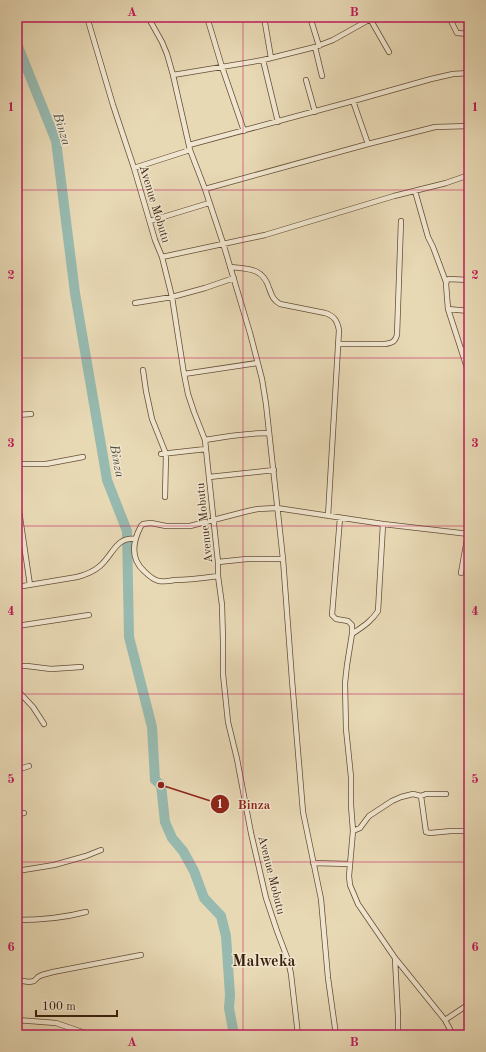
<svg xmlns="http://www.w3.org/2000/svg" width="486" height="1052" viewBox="0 0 486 1052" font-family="'Old Standard TT',serif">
  <rect width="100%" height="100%" fill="#e8d9b5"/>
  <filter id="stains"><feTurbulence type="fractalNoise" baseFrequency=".005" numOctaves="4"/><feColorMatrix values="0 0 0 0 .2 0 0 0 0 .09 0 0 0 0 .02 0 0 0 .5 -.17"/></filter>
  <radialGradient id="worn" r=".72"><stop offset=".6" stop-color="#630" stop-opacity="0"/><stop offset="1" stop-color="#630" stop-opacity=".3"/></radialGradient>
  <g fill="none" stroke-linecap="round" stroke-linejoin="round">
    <!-- river -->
    <path stroke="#97bab0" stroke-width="10" d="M17,44l39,97 19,152 32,187 20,51 2,106 23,90 3,53 6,5 4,37 7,16 11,13 11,20 10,27 17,18 5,20 4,59 -1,13 5,27"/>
    <defs>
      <path id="minor" d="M87,17l26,88 21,63 21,72 7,17 10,40 12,77 4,20 6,18 11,28 13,122v14l4,29 1,36v33l5,48 9,37 14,74 15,65 11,33 11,29 3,14 7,61
        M148,17l14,25 5,12 6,21 17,75 15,39 18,54 27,90 12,46 4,25 17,155 9,121 11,132 18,87 7,79 8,57
        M207,17l15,50 22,64
        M264,17l7,41
        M310,17l9,29
        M369,17l20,35
        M449,17l8,16 12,1
        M315,47l7,29
        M263,60l15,62
        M173,75l90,-15 52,-13 18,-7 41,-23
        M306,80l9,32
        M353,101l15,43
        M189,145l164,-44 78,-22 22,-5 16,-1
        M134,168l56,-18
        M205,189l163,-45 67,-17 34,-1
        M415,191l13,46 5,10 13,35
        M150,221l59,-18
        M162,257l103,-22 129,-39 52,-13 23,-8
        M230,267c19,2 33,1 39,21 3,8 4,12 11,16l45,9c9,3 12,7 14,17l-11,186
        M469,280l-20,-1 -2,1 -1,4 2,25 21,65
        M135,303l37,-6 33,-9 29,-10
        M448,309l21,2
        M338,344h47c7,-1 10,-2 12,-9l4,-114
        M461,350l8,-1
        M143,370l3,21 6,28 14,35 -1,43
        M184,374l73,-11
        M17,415l14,-1
        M205,440c22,-4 42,-7 64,-7
        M161,454l45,-5
        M17,464h29l37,-7
        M209,477l65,-7
        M17,497l13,88
        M340,518l-8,97 4,4 12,2 4,4v9l-5,31 -2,18 1,46 5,48v28l2,26 -4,45 1,9 8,19 37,54 50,62 8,15
        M218,562l29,-3h36
        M461,573l7,-39
        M218,576c-14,2 -29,4 -43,4 -5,1 -11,2 -16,1 -6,-1 -11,-6 -15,-10 -14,-13 -11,-30 -3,-45l2,-2 8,-1 15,3h24l58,-15 10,-2 19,-1 106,16 86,10
        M17,587l60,-10c8,-2 16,-5 23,-11 13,-11 16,-30 36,-27
        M17,626l72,-11
        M352,634c10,-7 19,-12 26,-23l5,-87
        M17,666h10l24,3 30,-2
        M17,688l2,4 14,15 11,17
        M17,770l12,-4
        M421,796l5,36 4,1 21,-2h18
        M17,814l7,-1
        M353,831l7,-3 9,-12 23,-15 9,-4 12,-3 8,2 5,-2h20
        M313,863l37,1
        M17,871l37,-6 32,-9 15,-6
        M17,920c24,0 46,-2 69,-8
        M395,959l3,57v19
        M17,980l12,2 5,-1 4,-4 4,-2 11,-3 88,-17
        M17,1020l39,3 32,11 8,1
        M445,1020l24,-16"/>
    </defs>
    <!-- minor casing -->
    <use href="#minor" stroke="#654e37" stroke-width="6"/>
    <!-- minor -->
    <use href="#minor" stroke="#f0e6cf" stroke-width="4.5"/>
  </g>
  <!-- grid -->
  <path fill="none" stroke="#c2185b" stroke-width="1" stroke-opacity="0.55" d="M243,17v1018M17,190h452M17,358h452M17,526h452M17,694h452M17,862h452"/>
  <g text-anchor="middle" stroke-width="3" stroke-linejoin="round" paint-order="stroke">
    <!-- street labels -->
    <g font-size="12" fill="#391f0d" stroke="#f0e6cf">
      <text transform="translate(155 204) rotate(73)" y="4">Avenue Mobutu</text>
      <text transform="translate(204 523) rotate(-96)" y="4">Avenue Mobutu</text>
      <text transform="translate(272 875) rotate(76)" y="4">Avenue Mobutu</text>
    </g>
    <!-- water labels -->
    <g font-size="13" font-style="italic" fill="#554e3e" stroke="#f0e6cf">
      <text transform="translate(63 129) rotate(73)" y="5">Binza</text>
      <text transform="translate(118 461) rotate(79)" y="5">Binza</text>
    </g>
    <!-- district labels -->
    <g font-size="16" font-weight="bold" fill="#391f0d" stroke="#f0e6cf">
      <text x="264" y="966">Malweka</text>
    </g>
  </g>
  <!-- callouts -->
  <path fill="none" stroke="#8f2418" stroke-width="1.5" d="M161 785L220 804"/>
  <g fill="#8f2418" stroke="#f0e6cf" stroke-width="1.5">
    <circle cx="161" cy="785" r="4"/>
    <circle cx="220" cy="804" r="10"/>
  </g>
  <g font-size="12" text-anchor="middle" font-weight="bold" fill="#fff">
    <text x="220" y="808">1</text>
  </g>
  <g font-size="13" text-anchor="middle" font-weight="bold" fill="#8f2418" stroke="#f0e6cf" stroke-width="3" stroke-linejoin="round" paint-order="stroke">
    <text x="254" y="809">Binza</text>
  </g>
  <!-- margin -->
  <rect width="486" height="1052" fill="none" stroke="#e8d9b5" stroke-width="44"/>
  <!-- scale -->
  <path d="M36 1010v6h81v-6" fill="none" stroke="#391f0d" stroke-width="2"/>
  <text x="42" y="1010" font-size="12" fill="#391f0d" stroke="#f0e6cf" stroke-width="3" paint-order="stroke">100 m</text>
  <rect x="22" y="22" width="442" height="1008" fill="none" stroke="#c2185b" stroke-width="1.5"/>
  <g font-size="13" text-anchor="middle" font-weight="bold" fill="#c2185b">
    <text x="132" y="16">A</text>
    <text x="354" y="16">B</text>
    <text x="11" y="111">1</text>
    <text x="475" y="111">1</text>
    <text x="11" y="279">2</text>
    <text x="475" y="279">2</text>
    <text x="11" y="447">3</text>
    <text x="475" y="447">3</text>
    <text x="11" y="615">4</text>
    <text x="475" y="615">4</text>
    <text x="11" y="783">5</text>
    <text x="475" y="783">5</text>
    <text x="11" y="951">6</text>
    <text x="475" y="951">6</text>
    <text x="132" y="1046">A</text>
    <text x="354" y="1046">B</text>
  </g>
  <rect width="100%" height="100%" filter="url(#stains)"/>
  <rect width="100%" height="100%" fill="url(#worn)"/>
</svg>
